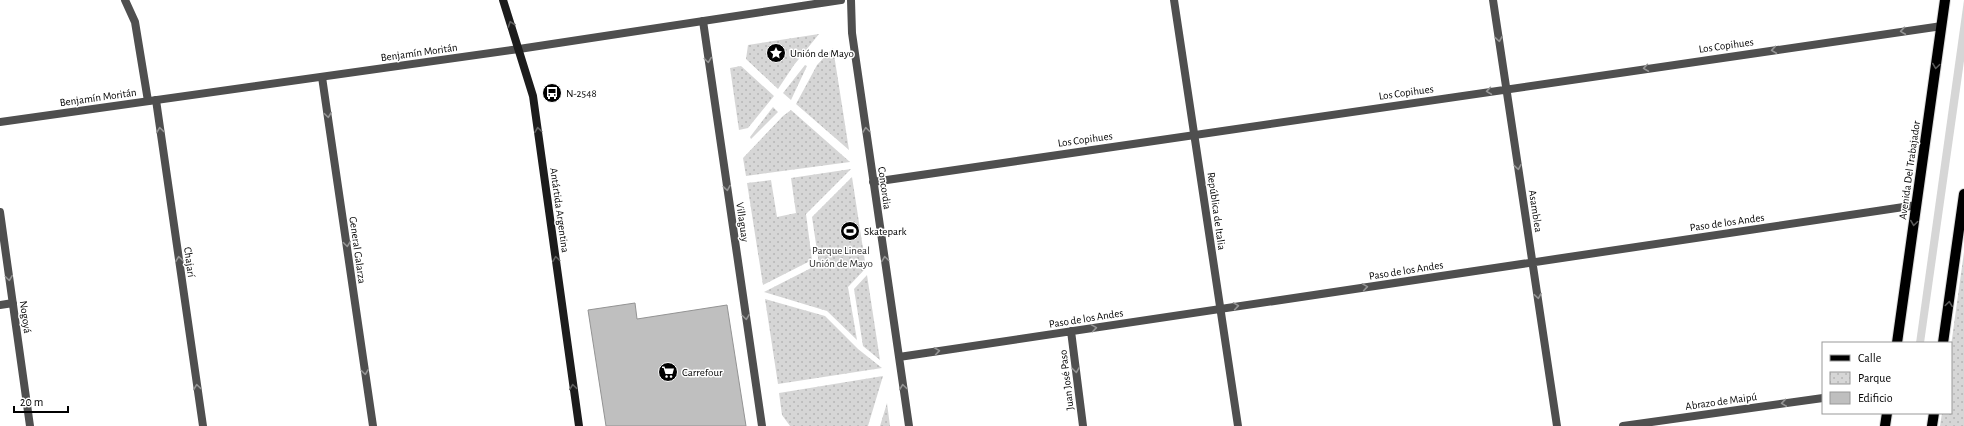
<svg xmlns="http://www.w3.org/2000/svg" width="1964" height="426" viewBox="0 0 1964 426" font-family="'Alegreya Sans',sans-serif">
  <defs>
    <pattern id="park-dots" width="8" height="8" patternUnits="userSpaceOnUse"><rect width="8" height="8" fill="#d6d6d6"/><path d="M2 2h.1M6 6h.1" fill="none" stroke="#b6b6b6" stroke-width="1.8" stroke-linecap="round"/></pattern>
  </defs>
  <rect width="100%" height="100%" fill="#fff"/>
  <!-- grass -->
  <path fill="#d6d6d6" d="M1964,0v61l-40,282h-8z"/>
  <!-- park -->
  <path fill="url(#park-dots)" d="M819,34l-25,31 -16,24 -32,-30 2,-14z
    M833,48l16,102 -53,-46 21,-39z
    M805,65l2,1 -16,34 -8,-7z
    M741,66l33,30 -26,32 -9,2 -9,-62z
    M773,107l5,5 -27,27 -1,-2z
    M791,110l59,52 -104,14 -3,-18 40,-42z
    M851,169l-45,45 6,46 -49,25 -16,-102 24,-3 6,37 19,-4 -5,-35z
    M852,177l14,91 -18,19 9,53 -30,-29 -63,-19 55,-28 -7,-47z
    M1964,252v174h-24l2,-13h9v-67z
    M867,275l13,85 -17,-14 -9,-57z
    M765,299l60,17 33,33 24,19 -104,16z
    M883,376l-15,50h-78l-8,-11 -3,-22z
    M887,403l3,23h-10z"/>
  <!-- building -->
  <path fill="#bfbfbf" stroke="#939393" d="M635,303l2,16 90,-14 19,121h-140l-18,-116z"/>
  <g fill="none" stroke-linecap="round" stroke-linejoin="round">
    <defs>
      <path id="primary" d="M1897,343l48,-343
        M1943,343l21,-149
        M1885,426l2,-13
        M1932,426l2,-13"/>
    </defs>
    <!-- primary casing -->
    <use href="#primary" stroke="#dbdbdb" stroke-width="12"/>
    <!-- minor -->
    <path stroke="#4f4f4f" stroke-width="8" d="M125,0l10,22 13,79
      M851,0l1,33 57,393
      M1493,0l64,426
      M703,21l59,405
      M322,77l51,349
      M156,100l47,326
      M873,182l1069,-156
      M0,212l30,214
      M0,305l13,-2
      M1071,331l12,95
      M899,357l1018,-152
      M1623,426l200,-28"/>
    <!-- tertiary -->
    <path stroke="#4f4f4f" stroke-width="8" d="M1174,0l64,426
      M0,122l519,-73 322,-49"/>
    <!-- secondary -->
    <path stroke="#1c1c1c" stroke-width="8" d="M503,0l30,96 46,330"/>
    <!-- primary -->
    <use href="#primary" stroke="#000" stroke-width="10"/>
  </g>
  <!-- one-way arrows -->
  <defs><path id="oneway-chevron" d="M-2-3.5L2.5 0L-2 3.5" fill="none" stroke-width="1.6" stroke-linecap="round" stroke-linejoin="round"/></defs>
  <g stroke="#606060">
    <use href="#oneway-chevron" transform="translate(511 24) rotate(-109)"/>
    <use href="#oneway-chevron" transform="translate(538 130) rotate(-98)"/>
    <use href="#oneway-chevron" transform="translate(556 259) rotate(-98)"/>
    <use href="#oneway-chevron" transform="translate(573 387) rotate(-98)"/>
  </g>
  <g stroke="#959595">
    <use href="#oneway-chevron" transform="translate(1903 31) rotate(172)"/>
    <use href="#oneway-chevron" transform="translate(1499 39) rotate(81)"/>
    <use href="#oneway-chevron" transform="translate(1774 50) rotate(172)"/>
    <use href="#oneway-chevron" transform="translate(708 60) rotate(82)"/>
    <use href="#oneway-chevron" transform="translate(1646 68) rotate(172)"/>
    <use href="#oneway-chevron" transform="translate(1489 91) rotate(172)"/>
    <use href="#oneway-chevron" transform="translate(328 115) rotate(82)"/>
    <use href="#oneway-chevron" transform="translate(160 130) rotate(-98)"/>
    <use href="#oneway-chevron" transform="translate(866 130) rotate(-98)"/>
    <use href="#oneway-chevron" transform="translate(1518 167) rotate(81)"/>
    <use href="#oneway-chevron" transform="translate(727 188) rotate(81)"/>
    <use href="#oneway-chevron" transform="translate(347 244) rotate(82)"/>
    <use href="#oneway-chevron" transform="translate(179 259) rotate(-98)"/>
    <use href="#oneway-chevron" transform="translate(885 259) rotate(-98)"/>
    <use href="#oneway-chevron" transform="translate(9 278) rotate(82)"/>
    <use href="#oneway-chevron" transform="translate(1365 287) rotate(-9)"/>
    <use href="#oneway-chevron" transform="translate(1538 296) rotate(81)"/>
    <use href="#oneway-chevron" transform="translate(1236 306) rotate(-9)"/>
    <use href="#oneway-chevron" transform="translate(746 317) rotate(82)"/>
    <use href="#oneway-chevron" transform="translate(1094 328) rotate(-9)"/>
    <use href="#oneway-chevron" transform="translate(937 351) rotate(-9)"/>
    <use href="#oneway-chevron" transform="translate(1076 370) rotate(83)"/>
    <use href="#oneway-chevron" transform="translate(365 372) rotate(82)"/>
    <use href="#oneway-chevron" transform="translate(197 387) rotate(-98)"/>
    <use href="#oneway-chevron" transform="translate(903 387) rotate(-98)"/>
    <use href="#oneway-chevron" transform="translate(1784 403) rotate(172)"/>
  </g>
  <g stroke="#595959">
    <use href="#oneway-chevron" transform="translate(1936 66) rotate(98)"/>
    <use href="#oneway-chevron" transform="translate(1914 223) rotate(98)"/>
    <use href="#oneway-chevron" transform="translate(1949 304) rotate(-82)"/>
  </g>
  <!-- icons -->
  <defs>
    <symbol id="sight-disc" viewBox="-11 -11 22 22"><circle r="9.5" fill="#000" stroke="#fff"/><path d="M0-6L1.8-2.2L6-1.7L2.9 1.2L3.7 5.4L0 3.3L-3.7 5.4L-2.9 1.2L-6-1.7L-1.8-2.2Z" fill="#fff"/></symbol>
    <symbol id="bus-disc" viewBox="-11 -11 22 22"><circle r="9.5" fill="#000" stroke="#fff"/><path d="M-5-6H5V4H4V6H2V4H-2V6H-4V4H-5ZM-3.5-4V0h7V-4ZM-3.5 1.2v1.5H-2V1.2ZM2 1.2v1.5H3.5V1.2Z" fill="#fff"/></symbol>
    <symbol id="stadium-disc" viewBox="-11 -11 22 22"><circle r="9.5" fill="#000" stroke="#fff"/><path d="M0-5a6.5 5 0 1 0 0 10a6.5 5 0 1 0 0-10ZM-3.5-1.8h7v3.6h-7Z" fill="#fff"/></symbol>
    <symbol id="supermarket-disc" viewBox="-11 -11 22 22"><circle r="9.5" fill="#000" stroke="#fff"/><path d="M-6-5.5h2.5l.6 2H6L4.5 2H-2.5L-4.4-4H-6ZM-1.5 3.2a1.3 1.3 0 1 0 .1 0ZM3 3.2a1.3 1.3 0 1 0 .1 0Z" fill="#fff"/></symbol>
  </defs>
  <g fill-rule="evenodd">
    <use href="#sight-disc" x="765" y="42" width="22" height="22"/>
    <use href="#bus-disc" x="541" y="82" width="22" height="22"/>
    <use href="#stadium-disc" x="839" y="220" width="22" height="22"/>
    <use href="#supermarket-disc" x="657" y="361" width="22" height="22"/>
  </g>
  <g text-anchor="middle" stroke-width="3" stroke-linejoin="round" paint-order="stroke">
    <!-- street labels -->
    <g font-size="11" fill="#000" stroke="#fff">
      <text transform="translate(1726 45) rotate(-8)" y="4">Los Copihues</text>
      <text transform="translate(419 52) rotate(-8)" y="4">Benjamín Moritán</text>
      <text transform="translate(1406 92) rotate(-8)" y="4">Los Copihues</text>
      <text transform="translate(98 97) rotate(-8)" y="4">Benjamín Moritán</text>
      <text transform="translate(1085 139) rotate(-8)" y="4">Los Copihues</text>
      <text transform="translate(1909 170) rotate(-82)" y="4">Avenida Del Trabajador</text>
      <text transform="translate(885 188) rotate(82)" y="4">Concordia</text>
      <text transform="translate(560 210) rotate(82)" y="4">Antártida Argentina</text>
      <text transform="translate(1217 211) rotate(82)" y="4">República de Italia</text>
      <text transform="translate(1536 211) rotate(81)" y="4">Asamblea</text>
      <text transform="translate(743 222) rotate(82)" y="4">Villaguay</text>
      <text transform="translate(1727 222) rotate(-8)" y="4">Paso de los Andes</text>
      <text transform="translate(358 250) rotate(82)" y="4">General Galarza</text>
      <text transform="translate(190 262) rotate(82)" y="4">Chajarí</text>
      <text transform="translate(1406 270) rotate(-9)" y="4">Paso de los Andes</text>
      <text transform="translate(26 317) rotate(82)" y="4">Nogoyá</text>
      <text transform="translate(1086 318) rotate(-9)" y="4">Paso de los Andes</text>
      <text transform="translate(1066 380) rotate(-97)" y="4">Juan José Paso</text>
      <text transform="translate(1721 401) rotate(-8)" y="4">Abrazo de Maipú</text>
    </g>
    <!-- poi labels -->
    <g font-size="11" fill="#000" stroke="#fff" text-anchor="start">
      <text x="790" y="57">Unión de Mayo</text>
      <text x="566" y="97">N-2548</text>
      <text x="864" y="235">Skatepark</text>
      <text x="682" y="376">Carrefour</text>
    </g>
    <!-- park labels -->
    <g font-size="11" fill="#2d2d2d" stroke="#fff">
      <text x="841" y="254">Parque Lineal<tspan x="841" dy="13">Unión de Mayo</tspan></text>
    </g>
  </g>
  <!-- legend -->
  <rect x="1822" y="342" width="130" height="72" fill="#ffffff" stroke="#999999"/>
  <rect x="1830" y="355" width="20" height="6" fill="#000000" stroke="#999999"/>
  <text x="1858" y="362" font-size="12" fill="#000000">Calle</text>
  <rect x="1830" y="372" width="20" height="12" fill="url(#park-dots)" stroke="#999999"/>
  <text x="1858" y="382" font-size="12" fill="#000000">Parque</text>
  <rect x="1830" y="392" width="20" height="12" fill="#bfbfbf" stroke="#999999"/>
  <text x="1858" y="402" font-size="12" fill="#000000">Edificio</text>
  <!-- scale -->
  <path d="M14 406v6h54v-6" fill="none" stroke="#000000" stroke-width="2"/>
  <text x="20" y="406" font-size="12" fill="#000000" stroke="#ffffff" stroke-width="3" paint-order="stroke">20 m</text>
</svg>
